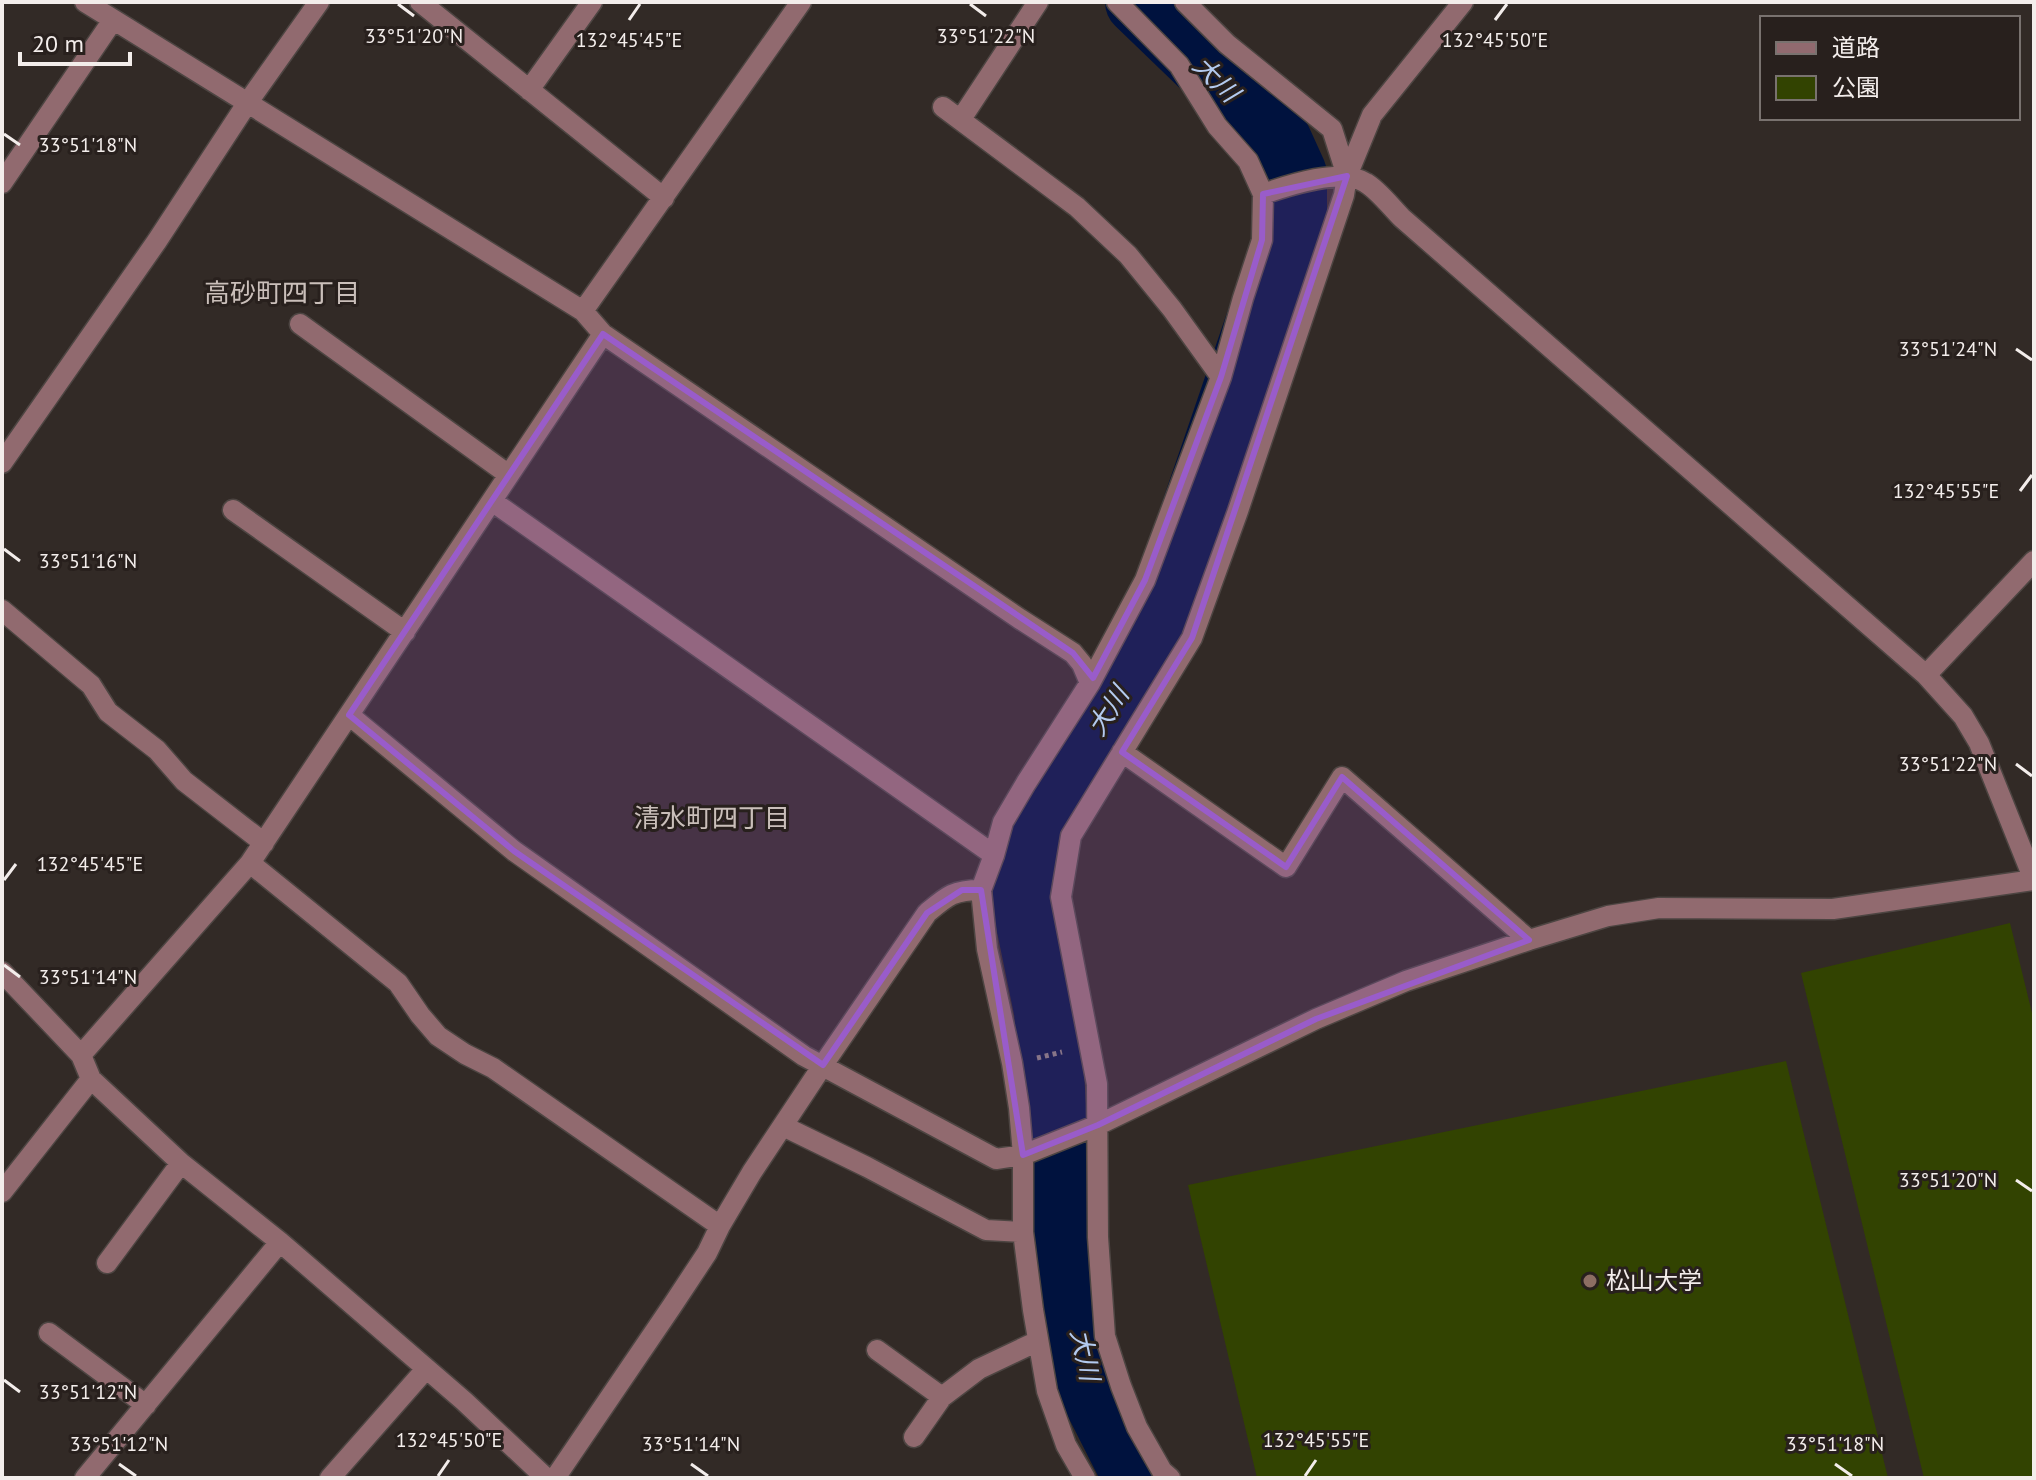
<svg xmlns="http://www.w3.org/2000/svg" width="2036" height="1480" viewBox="0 0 2036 1480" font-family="'PT Sans','Noto Sans JP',sans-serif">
  <rect width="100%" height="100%" fill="#322a26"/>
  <!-- green -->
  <path fill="#324301" d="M2010,923l24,98v457h-110l-123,-505z
    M1786,1061l102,417h-631l-69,-293z"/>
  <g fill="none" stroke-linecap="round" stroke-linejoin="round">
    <!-- river -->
    <path stroke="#00123e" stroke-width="66" d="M1136,1478l-47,-93 -29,-169 -13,-205 -22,-107 6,-74 98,-152 30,-65 135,-394v-45l-15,-33 -29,-31 -112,-108"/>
    <defs>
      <path id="minor" d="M85,2l498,309 20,23 417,285 53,34 9,11 8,19
        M420,2l244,196
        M1185,2l42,42 105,85 15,47
        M529,90l63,-88
        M943,107l134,100 51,48 44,54 49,68
        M961,119l77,-117
        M2,183l111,-163
        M1263,194c26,-9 79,-27 103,-11 12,7 26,25 36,35l524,457 37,41 16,27 55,137
        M583,311l218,-309
        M300,324l209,151
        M2,463l155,-222 91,-139 71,-100
        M492,501l502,354
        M233,510l172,122
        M2,610l89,75 17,27 49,38 27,31 80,62
        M1926,675l108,-114
        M349,715l165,136 290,205 192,103 27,-4 75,-30 218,-106 90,-38 123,-41 79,-24 51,-8 174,1 201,-29
        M1122,752l164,115 56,-90 187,163
        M250,863l148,120 22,32 18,21 27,18 28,14 227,158
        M981,890l6,59 25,114 7,45 4,47v77l10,78 14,81 19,54 19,33
        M2,972l79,83 10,24 90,84 99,79 184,159 82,77
        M81,1055l169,-192 353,-529
        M783,1126l84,41 119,63 37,2
        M2,1192l89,-113
        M107,1263l74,-100
        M49,1333l97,72
        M877,1350l65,47
        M914,1437l28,-40 37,-28 59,-28
        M85,1478l195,-236
        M330,1478l96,-109
        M555,1478l117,-172 35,-53 13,-27 32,-54 71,-107 104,-152c20,-17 26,-23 54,-23l13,-35 9,-33 23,-39 64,-100 55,-103 76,-203 22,-79 19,-58 1,-46 -15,-33 -31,-35 -38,-61 -62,-63
        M1170,1478l-8,-7 -25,-44 -16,-41 -16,-50 -7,-99 -1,-153 -36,-187 10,-61 121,-198 46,-127 106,-316 3,-19 25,-61 91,-113"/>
    </defs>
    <!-- minor casing -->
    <use href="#minor" stroke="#4d4542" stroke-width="23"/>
    <!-- path -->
    <path stroke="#837c78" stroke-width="5" stroke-dasharray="4 4" stroke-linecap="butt" d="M1037,1058l25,-6"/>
    <!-- minor -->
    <use href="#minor" stroke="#916a6f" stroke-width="20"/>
  </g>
  <!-- marked area -->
  <path fill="#995cca" fill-opacity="0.2" stroke="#995cca" stroke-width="6" stroke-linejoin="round" d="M1347,176l-155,462 -70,114 164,115 56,-90 187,163 -213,79 -218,106 -75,30 -42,-265h-19l-35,23 -104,152 -309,-214 -165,-136 254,-381 470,319 20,25 52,-98 76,-203 41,-137 1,-46z"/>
  <!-- ticks -->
  <path fill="none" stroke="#f3edeb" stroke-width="3" d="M398,4l16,12M970,4l16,12M629,20l11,-16M1495,20l12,-16M4,134l16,11M2016,349l16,11M2020,491l12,-16M4,549l16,12M2016,764l16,12M4,880l12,-16M4,965l16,12M2016,1180l16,11M4,1380l16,12M119,1464l17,12M691,1464l17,12M1835,1464l17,12M438,1476l11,-16M1305,1476l11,-16"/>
  <!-- markers -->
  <circle fill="#8d6e63" stroke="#28201d" stroke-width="3" cx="1590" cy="1281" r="8"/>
  <g text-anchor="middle" stroke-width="6" stroke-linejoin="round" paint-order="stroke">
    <!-- poi labels -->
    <g font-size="24" fill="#f3edeb" stroke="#28201d" text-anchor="start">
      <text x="1606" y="1289">松山大学</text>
    </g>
    <!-- water labels -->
    <g font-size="26" font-style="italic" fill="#b3caef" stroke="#28201d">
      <text transform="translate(1216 79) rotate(45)" y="9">大川</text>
      <text transform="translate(1108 711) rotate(-57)" y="9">大川</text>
      <text transform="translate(1085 1355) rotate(78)" y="9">大川</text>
    </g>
    <!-- neighbourhood labels -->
    <g font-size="26" fill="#cabfba" stroke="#28201d">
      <text x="282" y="302">高砂町四丁目</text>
      <text x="712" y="827">清水町四丁目</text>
    </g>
  </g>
  <g font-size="20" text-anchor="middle" fill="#f3edeb" stroke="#28201d" stroke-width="6" stroke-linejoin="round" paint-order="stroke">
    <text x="414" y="43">33°51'20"N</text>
    <text x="986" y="43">33°51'22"N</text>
    <text x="629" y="47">132°45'45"E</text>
    <text x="1495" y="47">132°45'50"E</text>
    <text x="88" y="152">33°51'18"N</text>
    <text x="1948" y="356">33°51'24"N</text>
    <text x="1946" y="498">132°45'55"E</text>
    <text x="88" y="568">33°51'16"N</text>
    <text x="1948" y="771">33°51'22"N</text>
    <text x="90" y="871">132°45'45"E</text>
    <text x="88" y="984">33°51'14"N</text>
    <text x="1948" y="1187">33°51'20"N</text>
    <text x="88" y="1399">33°51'12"N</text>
    <text x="449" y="1447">132°45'50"E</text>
    <text x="1316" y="1447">132°45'55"E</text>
    <text x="119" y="1451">33°51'12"N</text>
    <text x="691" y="1451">33°51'14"N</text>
    <text x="1835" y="1451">33°51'18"N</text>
  </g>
  <!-- border -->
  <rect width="2036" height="1480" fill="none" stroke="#f3edeb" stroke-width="8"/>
  <!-- legend -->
  <rect x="1760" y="16" width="260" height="104" fill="#28201d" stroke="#79726f" stroke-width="2"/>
  <rect x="1776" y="42" width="40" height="12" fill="#916a6f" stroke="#79726f" stroke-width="2"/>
  <text x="1832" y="56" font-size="24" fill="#f3edeb">道路</text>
  <rect x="1776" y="76" width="40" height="24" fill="#324301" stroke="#79726f" stroke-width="2"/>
  <text x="1832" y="96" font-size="24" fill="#f3edeb">公園</text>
  <!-- scale -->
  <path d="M20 52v12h110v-12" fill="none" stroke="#f3edeb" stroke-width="4"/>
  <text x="32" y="52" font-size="24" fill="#f3edeb" stroke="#28201d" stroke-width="6" paint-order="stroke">20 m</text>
</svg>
